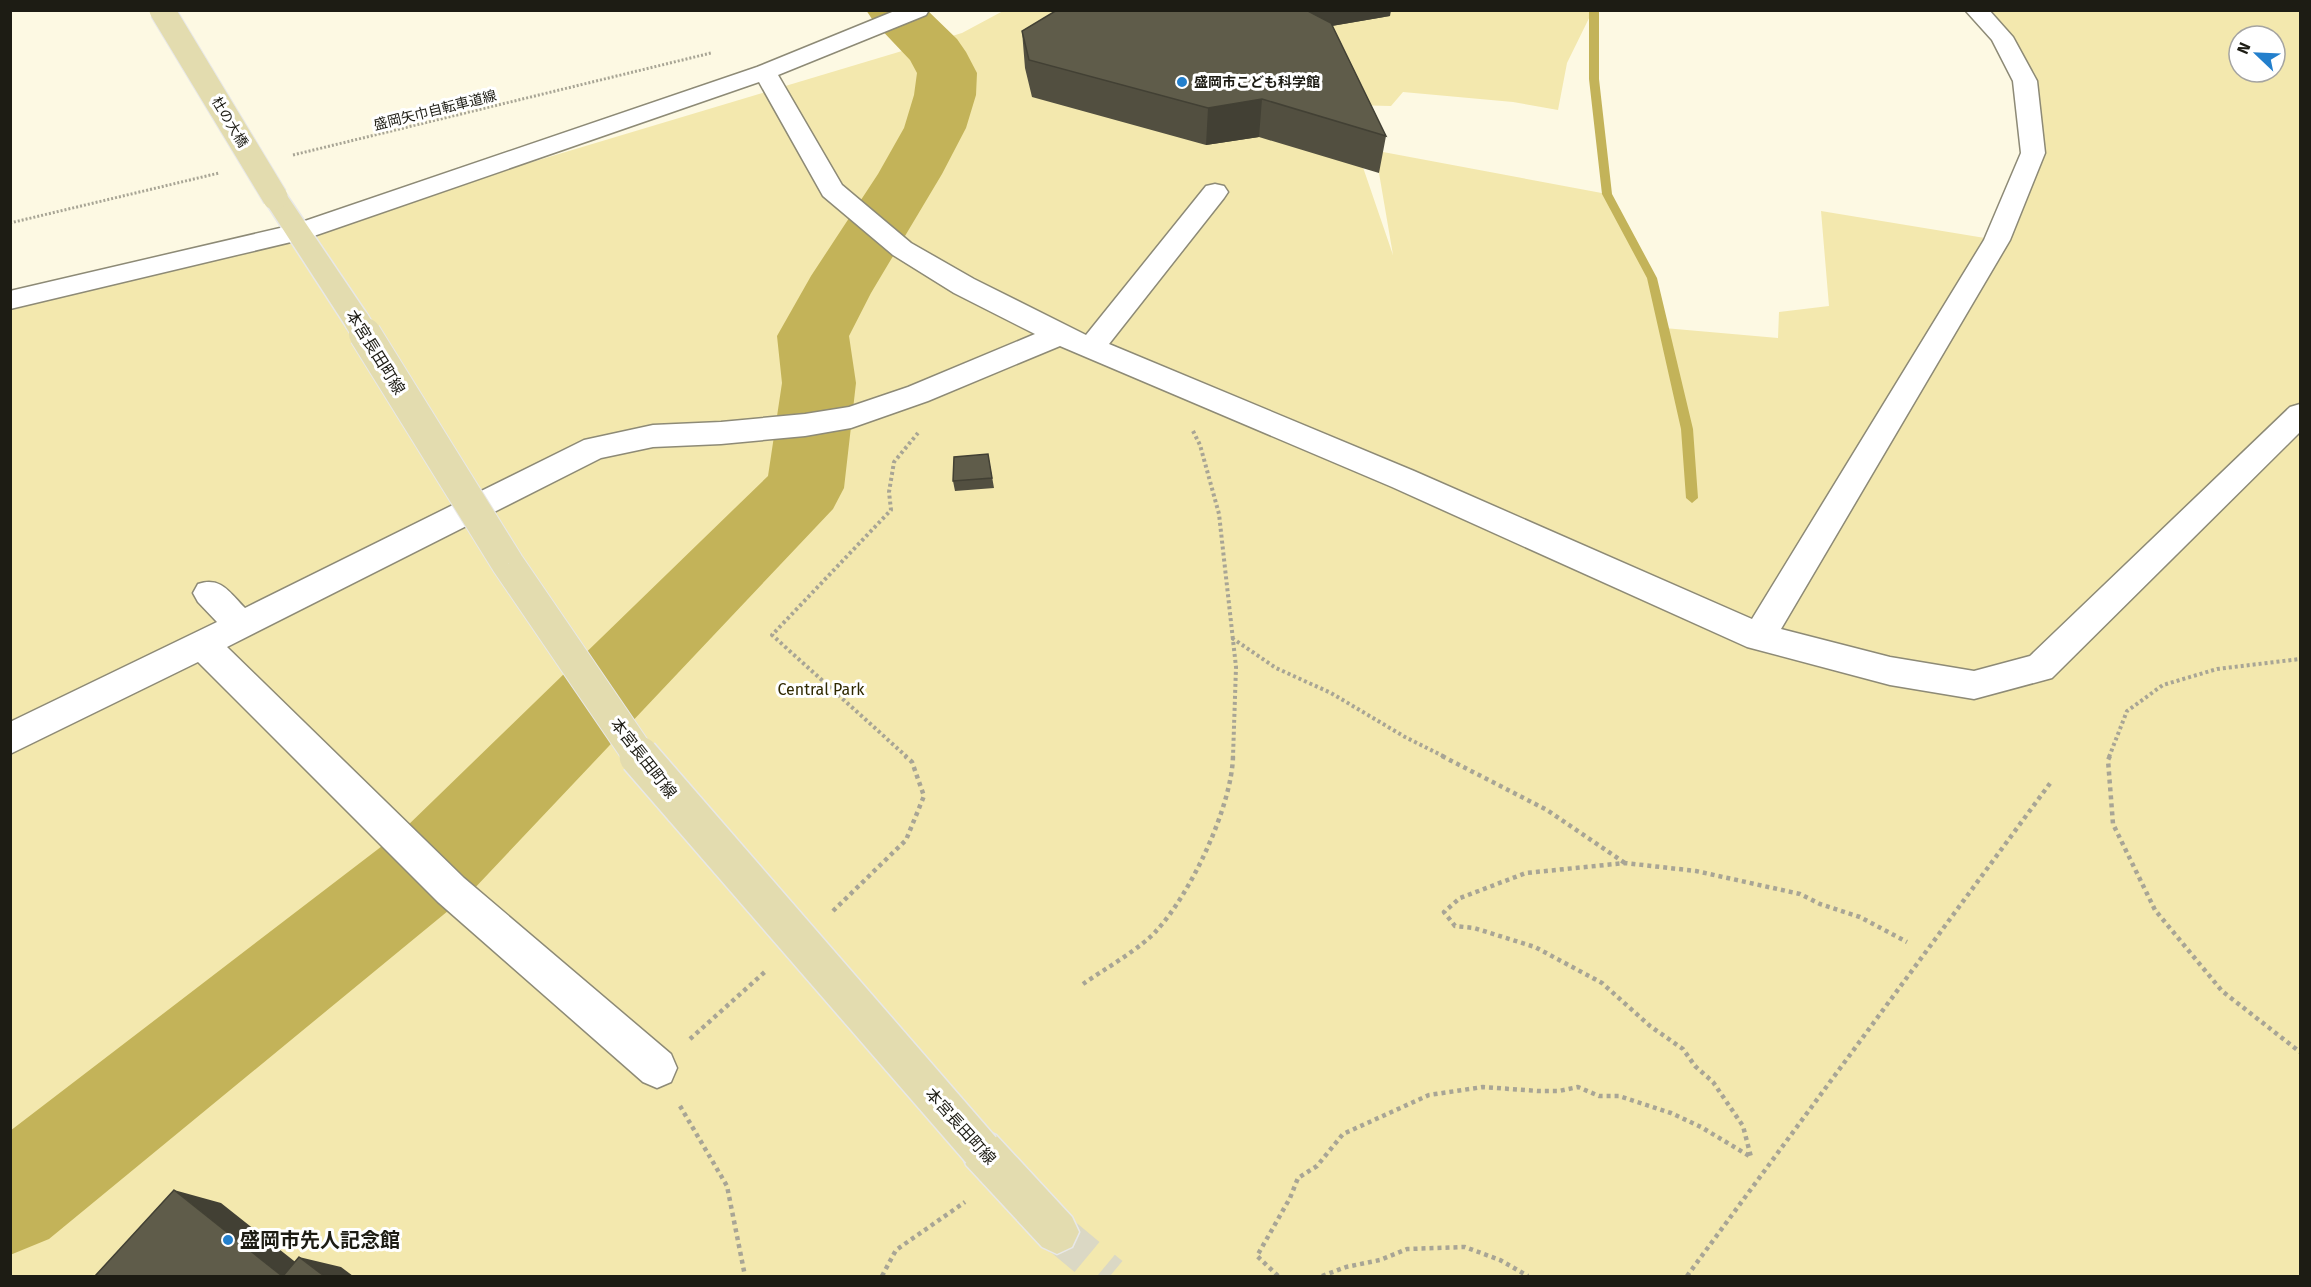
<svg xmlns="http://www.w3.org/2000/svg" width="2311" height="1287" viewBox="0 0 2311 1287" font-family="'Fira Sans','Noto Sans JP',sans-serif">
  <rect width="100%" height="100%" fill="#fdf9e3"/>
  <!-- green -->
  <path fill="#f3e8ae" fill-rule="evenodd" d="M1593,10l-26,53 -9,47 -45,-8 -110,-10 -12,14 -44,-1 -18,-37 64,187 -14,-82 -12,-24 240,45 45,84 12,50 114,10 1,-26 50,-6 -8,-95 176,29 36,-88 -8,-71 -49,-70h324v1265h-2289l-1,-976 289,-68 663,-199 41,-22zM2239,36h36v36h-36z"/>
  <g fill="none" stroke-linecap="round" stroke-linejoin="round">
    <!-- stream -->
    <path fill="#c3b359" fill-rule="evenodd" d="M1589,10h10v69l13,115 45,84 36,151 5,69 -6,5 -6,-5 -5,-69 -34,-151 -45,-84 -13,-115z"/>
    <!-- river -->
    <path fill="#c3b359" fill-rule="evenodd" d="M866,10h61l30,29 9,13 11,21 -1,22 -10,33 -24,46 -71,119 -22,43 7,47 -12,105 -11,21 -362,383 -422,347 -39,16v-124l393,-301 365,-354 14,-93 -5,-47 34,-60 67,-102 26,-46 10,-33 3,-22 -7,-13 -36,-38z"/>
    <!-- major-tunnel -->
    <path stroke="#dbd8c4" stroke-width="39" stroke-dasharray="39 20" stroke-linecap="butt" d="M1057,1232l53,44"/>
    <defs>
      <path id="minor" d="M897,10h32l-3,5 -148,60 64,110 69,58 63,36 112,56 120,-149 9,-2 9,2 4,6 -4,6 -115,146 305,127 338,148 232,-379 37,-87 -8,-72 -21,-41 -27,-30h24l24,27 24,44 8,72 -35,87 -229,389 109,28 84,14 56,-15 260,-249 10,-3v28l-248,246 -78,21 -84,-14 -143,-38 -355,-160 -332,-141 -132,55 -77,27 -46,8 -84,8 -68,3 -52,11 -374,189 237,231 207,176 6,14 -6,14 -14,6 -14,-6 -205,-180 -240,-240 -188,92v-32l207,-100 -19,-20 -5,-9 5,-9c23,-8 32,9 47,24l339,-168 69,-15 68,-3 84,-8 44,-7 59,-20 127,-53 -81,-41 -61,-38 -70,-59 -64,-114 -451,156 -298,71v-18l283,-66 464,-158z"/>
      <path id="major" d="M275,189l9,2 83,123 4,7 -4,7 -10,3 -10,-3 -85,-131 4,-6z
        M981,1129l15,6 76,82 7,15 -7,15 -15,7 -15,-7 -76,-82 -6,-15 6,-15z"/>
    </defs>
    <!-- minor casing -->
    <use href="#minor" stroke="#8d8a76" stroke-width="3"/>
    <!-- major casing -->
    <use href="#major" stroke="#e8e8e8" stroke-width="3"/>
    <!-- path-far2 -->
    <path stroke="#a8a595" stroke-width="3" stroke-dasharray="2 2" stroke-linecap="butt" d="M293,155l418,-102
      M10,223l209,-50"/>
    <!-- path-far1 -->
    <path stroke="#a8a595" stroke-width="4" stroke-dasharray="3 3" stroke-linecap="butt" d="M1193,431l7,14 19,69 17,153 -3,90
      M1232,638l44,30 55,25 74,44 40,20
      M907,757l-135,-122 119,-125 -2,-18 5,-30 24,-29
      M2109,757l18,-46 36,-26 54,-16 83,-10"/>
    <!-- path -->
    <path stroke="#a8a595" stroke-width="4.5" stroke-dasharray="4 4" stroke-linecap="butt" d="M1442,756l105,54 78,53
      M2110,756l-2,4 5,64 42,86 67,81 78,61
      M833,911l73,-71 18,-44 -12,-34 -7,-6
      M1083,984c20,-14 60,-37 74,-54 34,-37 75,-124 76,-174
      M690,1039l77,-69
      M680,1106l47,80 18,90
      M882,1276l14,-26 69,-48
      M1278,1276l-21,-20 33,-58 8,-20 19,-12 26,-32 86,-39 54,-8 55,4h21l19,-4 21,9h20l52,17 30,14 50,30 -8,-31 -30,-44 -18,-16 -12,-17 -33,-23 -48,-43 -67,-36 -61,-19 -19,-2 -11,-14 16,-14 66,-25 99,-10 71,8 104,23 20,10 40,13 47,25
      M1322,1276l24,-9 34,-7 27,-11 58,-2 35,13 28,16
      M1687,1276l364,-494"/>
    <!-- minor -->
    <use href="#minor" fill="#fff" fill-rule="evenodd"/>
    <!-- major -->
    <use href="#major" fill="#e3dcaf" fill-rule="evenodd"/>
    <defs>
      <path id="major-bridge-far2" d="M162,10l113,187
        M357,321l9,15"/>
      <path id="major-bridge-far1" d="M365,334l143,230 132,193"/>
      <path id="major-bridge" d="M639,756l342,394"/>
    </defs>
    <!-- major-bridge-far2 casing -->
    <use href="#major-bridge-far2" stroke="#e8e8e8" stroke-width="27" stroke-linecap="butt"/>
    <!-- major-bridge-far1 casing -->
    <use href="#major-bridge-far1" stroke="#e8e8e8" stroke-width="34" stroke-linecap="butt"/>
    <!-- major-bridge casing -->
    <use href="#major-bridge" stroke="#e8e8e8" stroke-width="42" stroke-linecap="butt"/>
    <!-- major-bridge-far2 -->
    <use href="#major-bridge-far2" stroke="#e3dcaf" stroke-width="25"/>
    <!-- major-bridge-far1 -->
    <use href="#major-bridge-far1" stroke="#e3dcaf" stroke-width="32"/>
    <!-- major-bridge -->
    <use href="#major-bridge" stroke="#e3dcaf" stroke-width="39"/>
  </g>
  <!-- wall -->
  <path fill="#524f40" d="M1390,16l-58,10 54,110 -7,37 -120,-36 -53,8 -174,-48 -7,-29 -3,-37z
    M988,454l6,34 -39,3 -2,-10z"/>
  <!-- shaded-wall -->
  <path fill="#424034" d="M1280,10h111l-1,6 -112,19z
    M1262,99l-3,38 -53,8 2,-37z
    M174,1190l47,13 92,73h-31z
    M299,1257l42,10 12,9h-29z"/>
  <!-- building -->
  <path fill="#5f5c4a" stroke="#424034" stroke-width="1.5" d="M1057,10h249l25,13 55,113 -124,-37 -54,9 -179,-48 -7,-29z
    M988,454l4,24 -39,3 1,-24z
    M174,1190l108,86h-187z
    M299,1257l25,19h-41z"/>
  <!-- markers -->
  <g fill="#237fcc" stroke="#fff" stroke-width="2">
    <circle cx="1182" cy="82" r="6"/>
    <circle cx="228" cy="1240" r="6"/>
  </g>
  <g text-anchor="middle" stroke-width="6" stroke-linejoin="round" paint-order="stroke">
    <!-- far-poi labels -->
    <g font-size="14" font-weight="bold" fill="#1d1c14" stroke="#fff" text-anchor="start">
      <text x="1194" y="87">盛岡市こども科学館</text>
    </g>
    <!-- far-street labels -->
    <g font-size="14" fill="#1d1c14" stroke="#fff">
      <text transform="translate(435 110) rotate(-14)" y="5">盛岡矢巾自転車道線</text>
      <text transform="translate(230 122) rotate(59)" y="5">杜の大橋</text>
    </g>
    <!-- street labels -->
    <g font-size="16" fill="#1d1c14" stroke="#fff">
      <text transform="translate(376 352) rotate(58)" y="6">本宮長田町線</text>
      <text transform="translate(644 758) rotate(52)" y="6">本宮長田町線</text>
      <text transform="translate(961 1126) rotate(48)" y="6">本宮長田町線</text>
    </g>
    <!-- park labels -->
    <g font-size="16" fill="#302901" stroke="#fff">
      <text x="821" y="695">Central Park</text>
    </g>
    <!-- near-poi labels -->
    <g font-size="20" font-weight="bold" fill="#1d1c14" stroke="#fff" text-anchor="start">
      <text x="240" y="1247">盛岡市先人記念館</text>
    </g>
  </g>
  <!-- border -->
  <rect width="2311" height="1287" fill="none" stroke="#1d1c14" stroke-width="24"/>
  <!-- north arrow -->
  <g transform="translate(2257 54) rotate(293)"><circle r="28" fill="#ffffff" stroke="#a5a4a1" stroke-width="1.5"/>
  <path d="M0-4.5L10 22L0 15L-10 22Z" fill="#237fcc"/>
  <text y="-9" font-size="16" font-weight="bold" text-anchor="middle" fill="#1d1c14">N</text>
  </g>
</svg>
